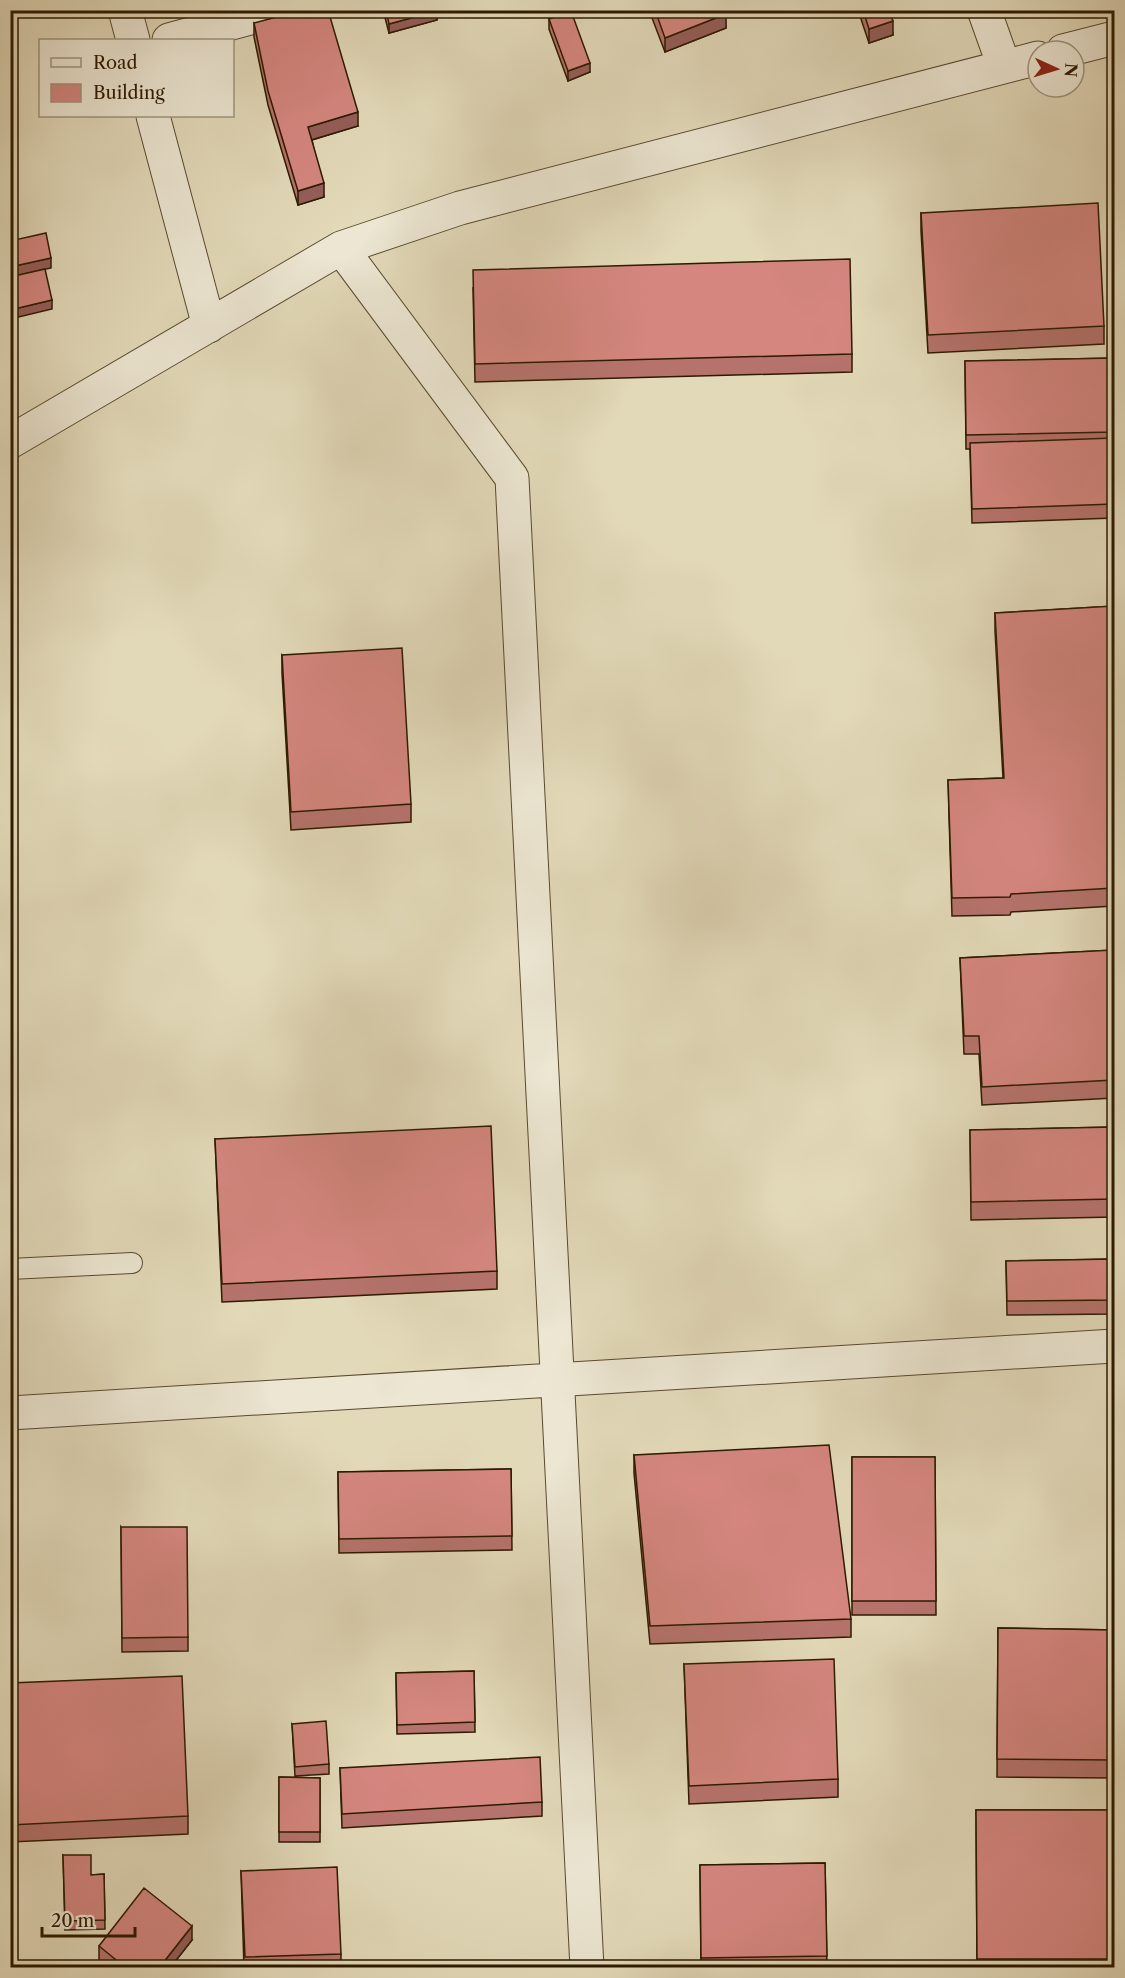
<svg xmlns="http://www.w3.org/2000/svg" width="1125" height="1978" viewBox="0 0 1125 1978" font-family="'Libre Caslon Text',serif">
  <rect width="100%" height="100%" fill="#e2d9b9"/>
  <filter id="stains"><feTurbulence type="fractalNoise" baseFrequency=".00333" numOctaves="4"/><feColorMatrix values="0 0 0 0 .2 0 0 0 0 .09 0 0 0 0 .02 0 0 0 .5 -.17"/></filter>
  <radialGradient id="worn" r=".72"><stop offset=".6" stop-color="#630" stop-opacity="0"/><stop offset="1" stop-color="#630" stop-opacity=".3"/></radialGradient>
  <g fill="none" stroke-linecap="round" stroke-linejoin="round">
    <defs>
      <path id="lane" d="M10,1269l122,-6"/>
      <path id="street" d="M125,10l8,30
        M984,10l20,56
        M169,40l110,-30
        M1063,51l51,-13
        M153,116l56,210
        M341,248l171,230 75,1490
        M10,442l331,-194 119,-40 578,-150
        M10,1413l1104,-67"/>
    </defs>
    <!-- lane casing -->
    <use href="#lane" stroke="#5a4a2e" stroke-width="22"/>
    <!-- street casing -->
    <use href="#street" stroke="#5a4a2e" stroke-width="35"/>
    <!-- lane -->
    <use href="#lane" stroke="#ece6d2" stroke-width="20"/>
    <!-- street -->
    <use href="#street" stroke="#ece6d2" stroke-width="33"/>
  </g>
  <!-- wall -->
  <path fill="#b6736d" stroke="#2d1a00" stroke-width="1.5" d="M383,10h54v10l-48,13z
    M649,10h76l1,18 -61,24z
    M858,10h31l4,25 -24,8z
    M549,19l41,53 -22,9 -19,-52z
    M254,23l104,103 -46,14 12,57 -26,8 -30,-100 -14,-68z
    M921,213l183,113v18l-176,9 -7,-122z
    M473,288l379,66v18l-377,10z
    M1114,358v160l-142,5 -2,-74h-4l-1,-88z
    M1114,606v300l-103,6 -1,3 -58,1 -4,-136 55,-2 -8,-147v-18z
    M282,655l129,149v18l-120,8 -9,-157z
    M1114,950v148l-132,7 -3,-51h-15l-4,-96z
    M1114,1127v90l-143,3 -1,-90z
    M215,1139l282,132v18l-275,13z
    M1114,1259v55l-107,1 -1,-54z
    M634,1455l217,164v18l-201,7 -16,-171z
    M852,1457h83l1,158h-84z
    M511,1469l1,81 -173,3 -1,-81z
    M121,1527l67,110v14l-66,1z
    M10,1581l5,82v18h-5z
    M998,1628l116,2v148l-117,-1z
    M684,1664l154,115v18l-149,7z
    M474,1671l1,61 -78,2 -1,-61z
    M10,1683l178,133v18l-178,8z
    M292,1724l37,40v10l-34,2z
    M340,1768l202,34v14l-200,12z
    M279,1777l41,1v64h-41z
    M976,1810h138v158h-137z
    M63,1855l28,20 13,-1 1,55 -40,1z
    M825,1863l2,105h-126l-1,-103z
    M241,1871l100,83v13l-97,1z
    M192,1940l-22,28h-62l-9,-8v-14z"/>
  <!-- shaded-wall -->
  <path fill="#945e59" stroke="#2d1a00" stroke-width="1.5" d="M1104,10h10l-10,4z
    M437,11v9l-48,13v-9z
    M726,14v14l-61,24v-14z
    M893,21v14l-24,8v-14z
    M590,63v9l-22,9v-10z
    M10,86h2v9l-2,1z
    M358,112v14l-50,15v-14z
    M324,183v14l-26,8v-14z
    M51,258v10l-41,9v-10z
    M52,300v9l-42,10v-9z
    M192,1926v14l-22,28h-11z"/>
  <!-- building -->
  <path fill="#d4867f" stroke="#2d1a00" stroke-width="1.5" d="M303,10h25l30,102 -50,15 16,56 -26,8 -30,-100 -14,-68z
    M386,10h51v1l-48,13z
    M655,10h70l1,4 -61,24z
    M863,10h26l4,11 -24,8z
    M571,11l19,52 -22,8 -19,-52z
    M1098,203l6,123 -176,9 -7,-122z
    M46,233l5,25 -41,9v-26z
    M850,259l2,95 -377,10 -2,-94z
    M45,269l7,31 -42,10v-33z
    M1114,358v74l-148,3 -1,-74z
    M1114,438v66l-142,5 -2,-66z
    M1114,606v282l-103,6 -1,3 -58,1 -4,-118 56,-2 -9,-165z
    M402,648l9,156 -120,8 -9,-157z
    M1114,950v130l-132,7 -3,-51h-15l-4,-78z
    M491,1126l6,145 -275,13 -7,-145z
    M1114,1127v72l-143,3 -1,-72z
    M1114,1259v41l-107,1 -1,-40z
    M829,1445l22,174 -201,7 -16,-171z
    M852,1457h83l1,144h-84z
    M511,1469l1,67 -173,3 -1,-67z
    M121,1527h66l1,110 -66,1z
    M10,1581l5,82h-5z
    M998,1628l116,2v130l-117,-1z
    M834,1659l4,120 -149,7 -5,-122z
    M474,1671l1,51 -78,3 -1,-52z
    M182,1676l6,140 -178,9v-142z
    M326,1721l3,43 -34,3 -3,-43z
    M540,1757l2,45 -200,12 -2,-46z
    M279,1777l41,1v54h-41z
    M976,1810h138v149h-137z
    M63,1855h28v20l13,-1 1,46 -40,1z
    M825,1863l2,93 -126,2 -1,-93z
    M337,1867l4,87 -96,3 -4,-86z
    M10,1869h2l2,99h-4z
    M144,1888l48,38 -33,42h-33l-27,-22z"/>
  <!-- margin -->
  <rect width="1125" height="1978" fill="none" stroke="#e2d9b9" stroke-width="36"/>
  <rect x="12" y="12" width="1101" height="1954" fill="none" stroke="#2d1a00" stroke-width="3"/>
  <rect x="18" y="18" width="1089" height="1942" fill="none" stroke="#2d1a00" stroke-width="1.5"/>
  <!-- legend -->
  <rect x="39" y="39" width="195" height="78" fill="#ece6d2" stroke="#a0947e" stroke-width="1.5"/>
  <rect x="51" y="58" width="30" height="9" fill="#ece6d2" stroke="#a0947e" stroke-width="1.5"/>
  <text x="93" y="69" font-size="18" fill="#2d1a00">Road</text>
  <rect x="51" y="84" width="30" height="18" fill="#d4867f" stroke="#a0947e" stroke-width="1.5"/>
  <text x="93" y="99" font-size="18" fill="#2d1a00">Building</text>
  <!-- north arrow -->
  <g transform="translate(1056 69) rotate(94)"><circle r="28" fill="#ece6d2" stroke="#a0947e" stroke-width="1.5"/>
  <path d="M0-4.5L10 22L0 15L-10 22Z" fill="#8f2418"/>
  <text y="-9" font-size="16" font-weight="bold" text-anchor="middle" fill="#2d1a00">N</text>
  </g>
  <!-- scale -->
  <path d="M42 1927v9h93v-9" fill="none" stroke="#2d1a00" stroke-width="3"/>
  <text x="51" y="1927" font-size="18" fill="#2d1a00" stroke="#ece6d2" stroke-width="4.5" paint-order="stroke">20 m</text>
  <rect width="100%" height="100%" filter="url(#stains)"/>
  <rect width="100%" height="100%" fill="url(#worn)"/>
</svg>
